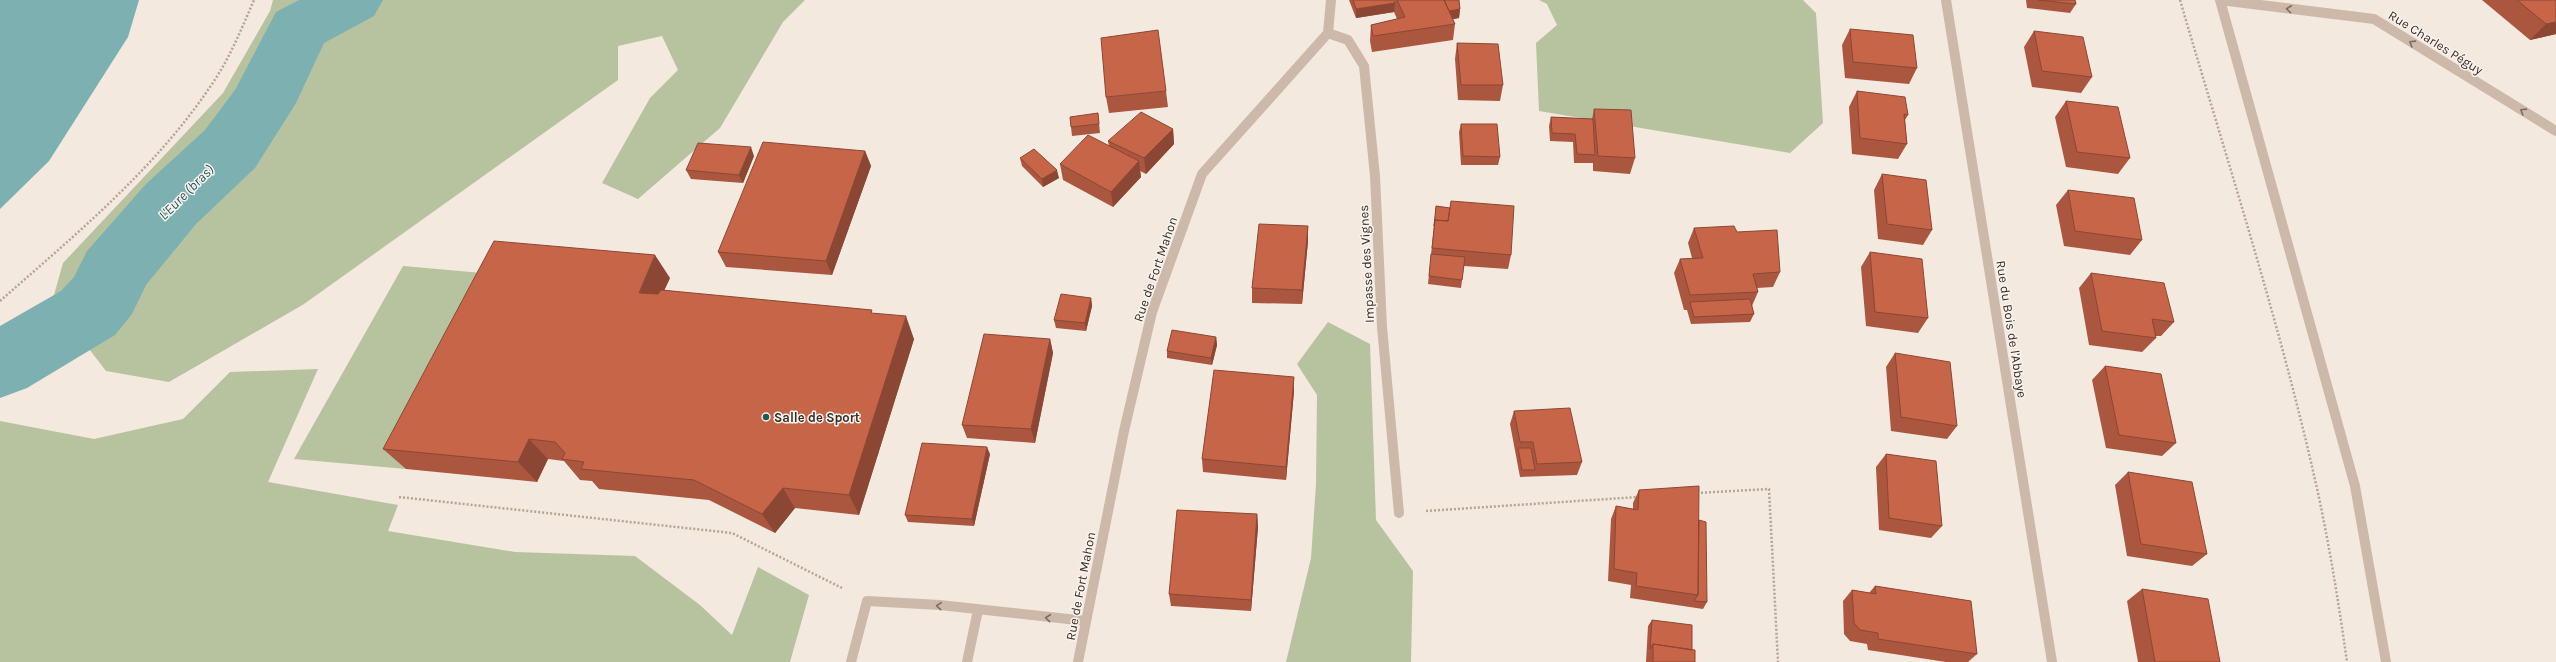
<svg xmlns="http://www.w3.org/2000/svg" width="2556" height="662" viewBox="0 0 2556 662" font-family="Karla,sans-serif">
  <rect width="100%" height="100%" fill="#f3e9df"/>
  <!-- green -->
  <path fill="#b7c39e" d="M273,0h532l-22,22 -63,106 -82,71 -36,-16 48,-85 28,-28 -16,-34 -44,10v34l-314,224 -135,78 -63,-11 -23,-30 41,-54 -79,40 18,-64 160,-170 47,-82z
    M1539,0h264l13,13 7,110 -33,30 -251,-42 -3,-68 21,-18 -10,-21z
    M403,266l102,9 -99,194 -112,-10z
    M1328,322l42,22 6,176 37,51 -2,91h-125l25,-104 5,-74 1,-89 -20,-31z
    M18,330l-18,40v-37z
    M318,369l-50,113 130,23 -10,26 127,21 120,4 65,49 32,30 26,-68 51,28 -19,67h-790v-241l94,18 89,-20 47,-47z"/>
  <!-- water -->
  <path fill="#7db0b1" d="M0,0h139l-11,37 -79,124 -49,48z"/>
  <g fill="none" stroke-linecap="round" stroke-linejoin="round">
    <!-- river -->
    <path fill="#7db0b1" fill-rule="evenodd" d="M299,0h84l-9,16 -50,27 -28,60 -41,65 -59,56 -50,61 -14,29 -17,21 -88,53 -27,10v-72l61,-35 13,-14 13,-26 59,-67 59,-54 30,-40 41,-78z"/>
    <!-- path -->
    <path stroke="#b8a394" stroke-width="2.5" stroke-dasharray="2 2" stroke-linecap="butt" d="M2180,0c48,164 101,326 138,493 12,56 21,112 29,169
      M0,301c75,-66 154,-131 210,-214 19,-27 31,-57 44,-87
      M1697,493l72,-4 9,173
      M399,497l333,36 110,55
      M1426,511l212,-14"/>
    <!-- minor -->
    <path stroke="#ccb9aa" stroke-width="10" d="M1946,0l106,662
      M1328,33l20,7 16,26 11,110 7,151 17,186
      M851,662l16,-61 73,4 146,16
      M967,662l11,-52
      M1078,662l46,-231 28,-119 50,-138 126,-141 3,-33
      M2386,662l-31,-176 -135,-486 154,19 182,112"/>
  </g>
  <!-- wall -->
  <path fill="#ab573f" d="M1349,0h45l1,3v-3h64l1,9 -1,9 -7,1 3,5 -2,16 -81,12 -2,-11 1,-16 26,-6 -3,-7 -38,6z
    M2026,0h49l1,4 -6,9 -43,-5z
    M2482,0h74v34l-26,6z
    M1850,29l67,39 -8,16 -64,-6 -3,-33z
    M2034,31l58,46 -11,16 -49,-6 -8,-40z
    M1457,43l46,42 -3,16 -42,-1 -3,-41z
    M1166,91l2,16 -59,6 -3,-16z
    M1857,91l51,24 -3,5 2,24 -9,15 -46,-5 -3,-47z
    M2066,101l64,57 -12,16 -52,-7 -11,-50z
    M1594,109l41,49 -5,16 -37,-3v-8h-19l-1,-21 -23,-1 -1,-15 2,-9 41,2z
    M1098,113l2,20 -28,3 -1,-9z
    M1461,124l39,33 -2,8h-37l-2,-33z
    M1173,129l1,15 -28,30 -6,-3 1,6 -28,30 -50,-27 -3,-16 49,-18 -1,-5z
    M865,151l6,15 -39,109 -106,-8 -8,-15z
    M754,156l-11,27 -52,-4 -5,-9z
    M1020,158l39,20 -16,9 -21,-21z
    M1882,174l50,56 -9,15 -45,-6 -4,-49z
    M2068,190l74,50 -12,15 -66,-9 -8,-41z
    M1451,201l60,54 -3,14 -44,-3 -3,22 -33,-4 8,-78 14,2z
    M1308,226v15l-6,63 -50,-1v-15z
    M1694,228l43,4 43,40 -7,15 -16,1 1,4 -6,14 2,8 -4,8 -59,2 -4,-14h-3l-10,-37 6,-14 12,-1 -4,-15z
    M1870,252l58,66 -10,15 -52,-7 -5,-59z
    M2091,273l83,49 -13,14h-6l1,2 -14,14 -53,-7 -10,-57z
    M670,278l-6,12 210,24 40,25 -55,176 -64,-7 -20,25 -66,-33 -110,-11 -7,-8 -12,-1 -16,-19 -16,-2 -11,23 -131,-13 -23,-20z
    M1091,298l1,8 -6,25 -30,-3 -2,-8z
    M1216,337l1,8 -5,20 -45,-7v-7z
    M1050,339l3,14 -18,90 -68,-5 -5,-13z
    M1895,353l62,73 -10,13 -56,-8 -5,-64z
    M2105,366l71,77 -14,13 -56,-8 -14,-68z
    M1294,391l-8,89 -83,-8 -1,-13z
    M1514,411l68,51 -5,13 -57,2 -10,-53z
    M990,454l-16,72 -66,-4 -3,-7z
    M1886,454l56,72 -11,12 -52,-8 -3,-63z
    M2128,472l79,82 -15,12 -65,-10 -12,-71z
    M1639,490l60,30 8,82 -4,7 -73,-11 1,-13 -23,-4 3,-62 5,-13 17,3v-6z
    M1257,514l1,13 -7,84 -80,-5 -2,-12z
    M1875,586l102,68 -9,8h-22l-78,-12 -1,-6 -17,-3 -6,-7 -1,-33 9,-11 17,3z
    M2142,589l78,73h-82l-11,-61z
    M1652,620l40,30 3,12h-49l2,-36z"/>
  <!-- shaded-wall -->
  <path fill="#8b4733" d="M1395,3l-1,9 -38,6v-9z
    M1460,9l-1,9 -15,3 1,-9z
    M2556,22v12l-26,6 16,-16z
    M1173,129l1,15 -28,30 -2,-16z
    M751,147l3,9 -11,27 -4,-8z
    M865,151l6,15 -39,109 -6,-14z
    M1139,161l2,16 -28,30 -2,-15z
    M1057,170l2,8 -16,9 -1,-8z
    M1308,226v15l-6,63v-14z
    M655,255l15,23 -17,37 -14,-22z
    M1091,298l1,8 -6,25 -1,-8z
    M906,316l8,23 -55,176 -10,-20z
    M1216,337l1,8 -5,20 -1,-7z
    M1050,339l3,14 -18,90 -4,-14z
    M1294,377v14l-8,89v-13z
    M529,439l19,20 -11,23 -19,-20z
    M987,447l3,7 -16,72 -2,-7z
    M783,488l12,20 -20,25 -13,-19z
    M1257,514l1,13 -7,84v-11z"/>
  <!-- building -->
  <path fill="#c76549" stroke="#8b4733" d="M1353,0h41l1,3 -39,6z
    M1397,0h47l11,24 -82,12 -2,-11 34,-8z
    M1444,0h15l1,9 -11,2z
    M2038,0h37l1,4z
    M2517,0h39v22l-10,2z
    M1850,29l63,6 4,33 -64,-6z
    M1158,30l8,61 -60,6 -5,-59z
    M2034,31l49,6 9,40 -50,-6z
    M1457,43l41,1 5,41h-42z
    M1857,91l48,6 3,18 -4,-1 3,30 -47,-6z
    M2066,101l52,6 12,51 -53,-6z
    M1594,109l37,1 4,48 -37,-2z
    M1141,112l32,17 -29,29 -36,-17z
    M1098,113l1,11 -28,3 -1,-10z
    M1551,117l42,2 2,36 -18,-1 -2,-20 -23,-1z
    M1461,124h36l3,33 -37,-1z
    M1088,135l51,26 -28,31 -51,-28z
    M763,142l102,9 -39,110 -108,-9z
    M698,143l53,4 -12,28 -53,-5z
    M1034,149l23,21 -15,9 -22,-21z
    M1882,174l44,6 6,50 -45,-6z
    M2068,190l66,8 8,42 -67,-9z
    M1451,201l63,5 -3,49 -79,-7 3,-28 13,1z
    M1436,206l14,2 -2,13 -13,-1 -1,6z
    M1259,224l49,2 -6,64 -50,-2z
    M1734,226l3,6 40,-2 3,42 -27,2 5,18 -68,3 -10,-36 23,-1 -9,-30z
    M494,241l161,14 -16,38 19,1 3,-4 211,20 -1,3 35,3 -57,179 -66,-7 -21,26 -68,-34 -113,-11 3,-7 -22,-3 3,-6 -10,-11 -26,-3 -11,23 -135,-13z
    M1870,252l52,7 6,59 -53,-6z
    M1431,254l34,3 -3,23 -33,-4z
    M2091,273l73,10 10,39 -22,-3 4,19 -54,-7z
    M1061,294l30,4 -6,25 -31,-3z
    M1750,299l4,15 -60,3 -4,-15z
    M1172,330l44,7 -5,21 -44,-7z
    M984,334l66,5 -19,90 -69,-4z
    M1895,353l55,9 7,64 -56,-9z
    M2105,366l56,8 15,69 -57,-8z
    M1214,370l80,7 -8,90 -84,-8z
    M1570,408l12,54 -45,2 -4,-22h-13l-6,-31z
    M922,443l65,4 -15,72 -67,-4z
    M1518,448h13l4,22h-13z
    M1886,454l50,7 6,65 -53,-8z
    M2128,472l64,10 15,72 -66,-10z
    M1699,486l-1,109 -62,-9 1,-13 -23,-4 2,-63 22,4 1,-20z
    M1177,510l80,4 -6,86 -82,-6z
    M1699,520l7,2 1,80 -13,-1 4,-6z
    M1875,586l96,15 6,53 -99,-15v-6l-18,-3 -6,-7 -2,-33 24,4z
    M2142,589l66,10 12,63h-65z
    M1652,620l40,5v25l-39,-6 -3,5z
    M1653,644l42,6v12h-42z"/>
  <!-- one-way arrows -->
  <defs><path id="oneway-chevron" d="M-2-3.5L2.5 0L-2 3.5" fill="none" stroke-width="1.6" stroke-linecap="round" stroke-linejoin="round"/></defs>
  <g stroke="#7b6d64">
    <use href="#oneway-chevron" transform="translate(2289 9) rotate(-173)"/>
    <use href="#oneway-chevron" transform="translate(2412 43) rotate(-148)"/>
    <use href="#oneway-chevron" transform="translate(2523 111) rotate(-148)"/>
    <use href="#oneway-chevron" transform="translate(939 606) rotate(-175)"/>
    <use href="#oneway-chevron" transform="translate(1048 618) rotate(-174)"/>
  </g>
  <!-- markers -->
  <circle fill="#1f595c" stroke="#faf3ec" stroke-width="1.5" cx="766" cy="417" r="4"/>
  <g text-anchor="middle" stroke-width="3" stroke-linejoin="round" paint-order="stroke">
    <!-- street labels -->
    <g font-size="13" fill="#392e2a" stroke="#faf3ec">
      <text transform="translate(2436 42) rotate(32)" y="5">Rue Charles Péguy</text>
      <text transform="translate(1366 264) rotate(-93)" y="5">Impasse des Vignes</text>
      <text transform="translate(1155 269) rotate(-71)" y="5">Rue de Fort Mahon</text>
      <text transform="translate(2012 329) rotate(81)" y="5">Rue du Bois de l'Abbaye</text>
      <text transform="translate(1080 586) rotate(-79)" y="5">Rue de Fort Mahon</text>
    </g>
    <!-- poi labels -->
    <g font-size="13" font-weight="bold" fill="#392e2a" stroke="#faf3ec" text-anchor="start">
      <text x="774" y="422">Salle de Sport</text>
    </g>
    <!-- water labels -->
    <g font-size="14" font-style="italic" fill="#1f595c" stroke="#faf3ec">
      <text transform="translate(186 192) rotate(-45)" y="5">L'Eure (bras)</text>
    </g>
  </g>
</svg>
